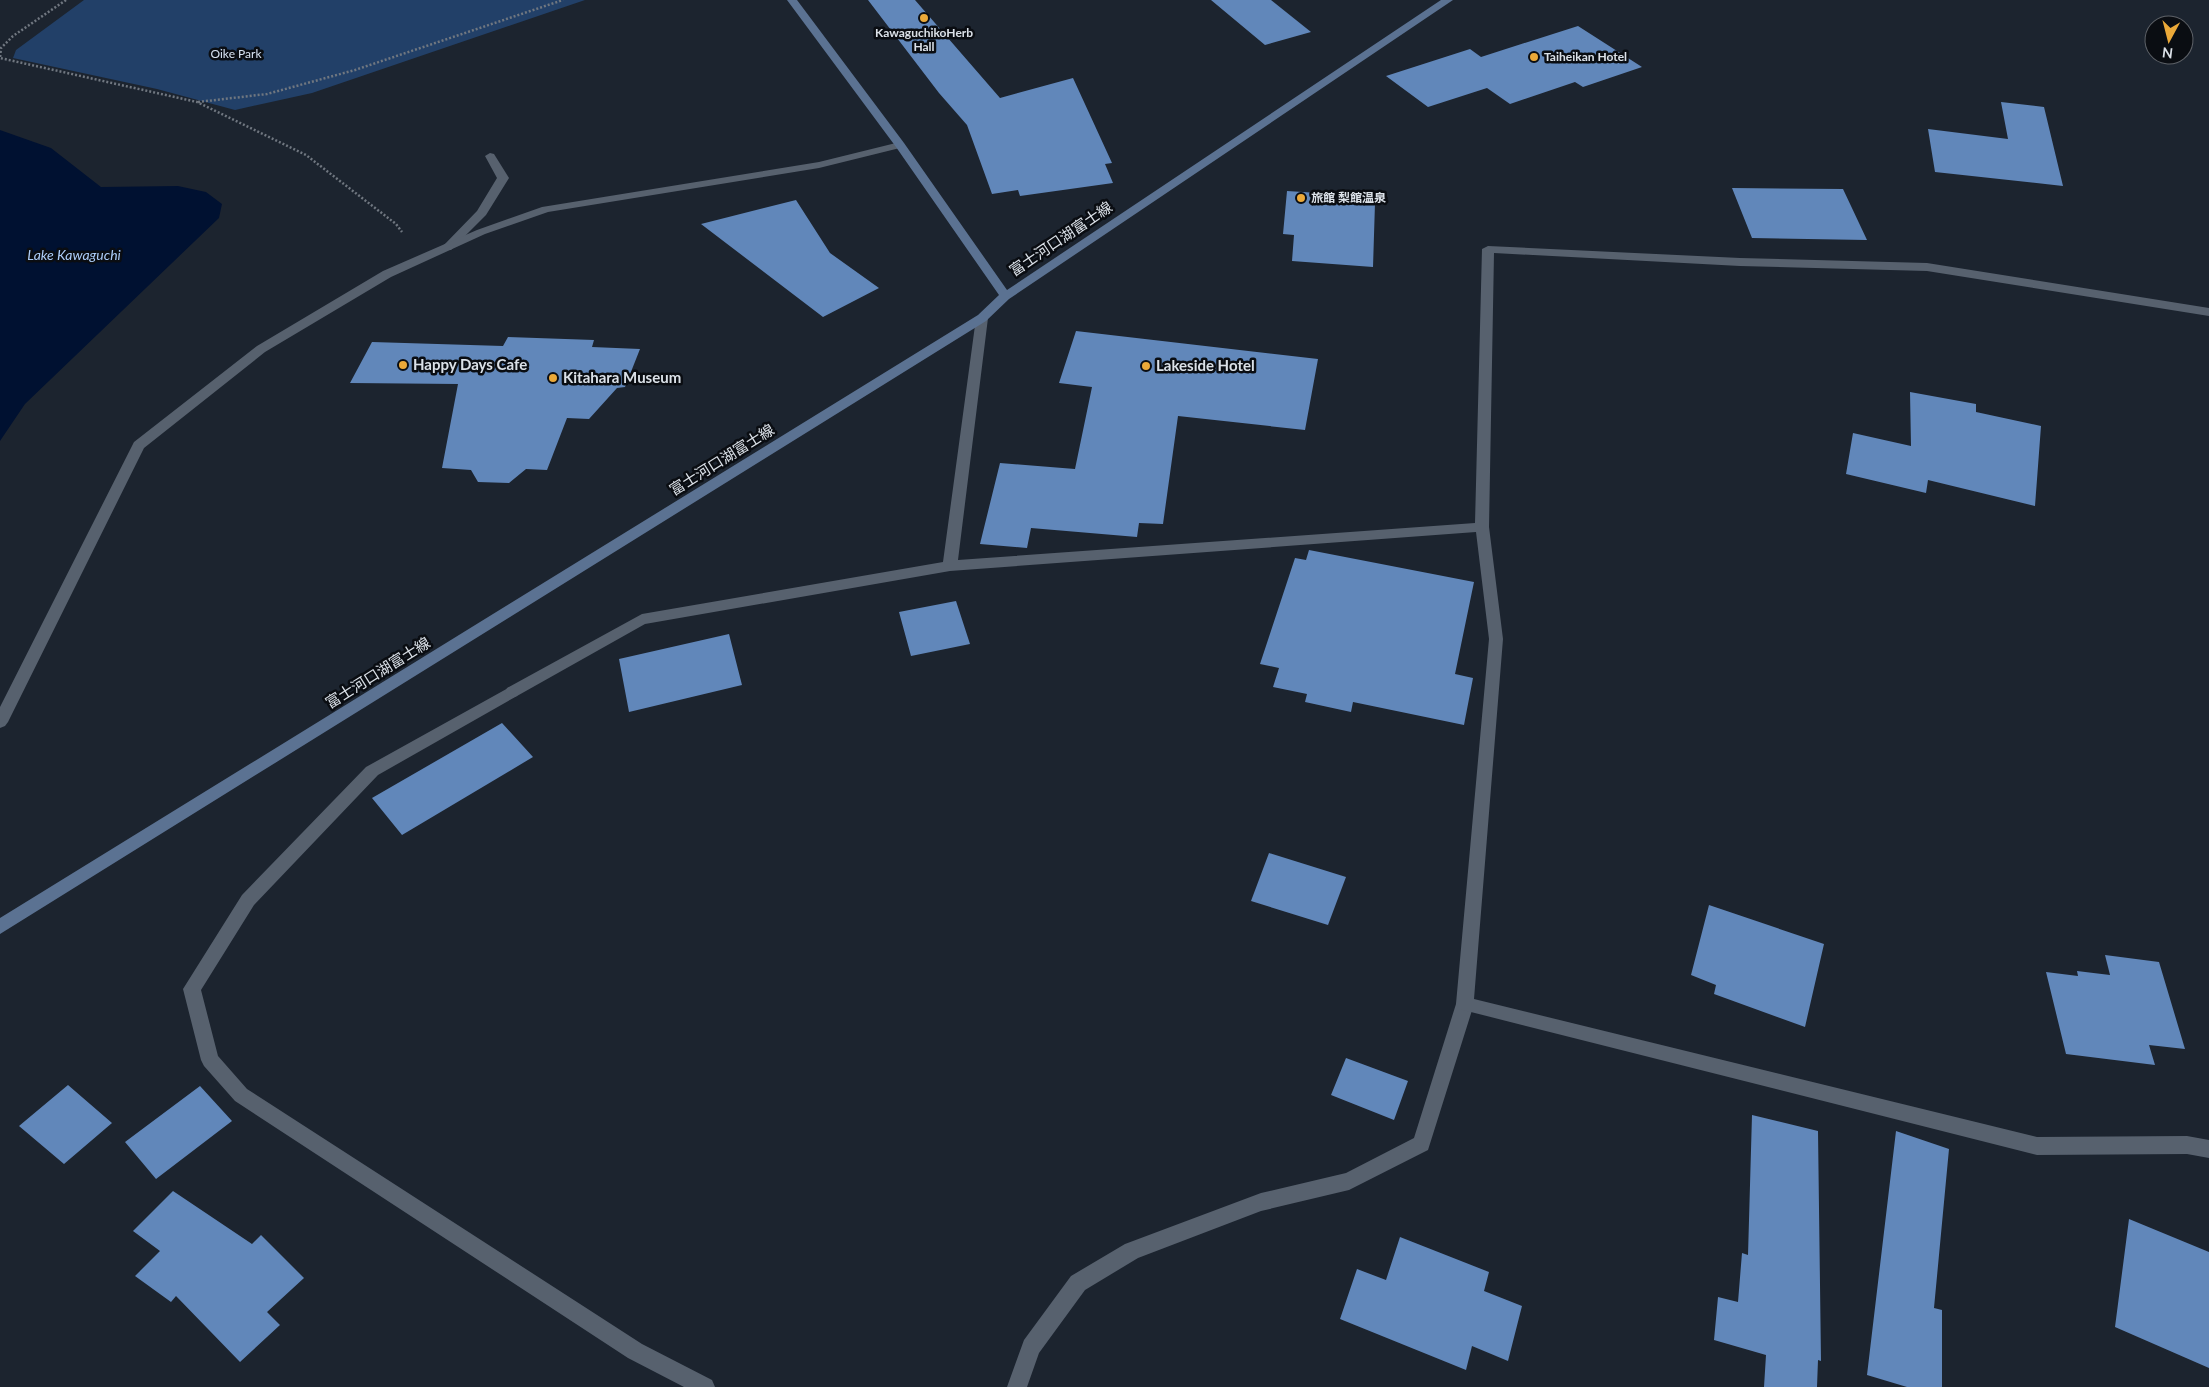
<svg xmlns="http://www.w3.org/2000/svg" width="2209" height="1387" viewBox="0 0 2209 1387" font-family="Lato,'Noto Sans JP',sans-serif">
  <rect width="100%" height="100%" fill="#1c242f"/>
  <!-- green -->
  <path fill="#224068" d="M84,0h501l-273,93 -77,17 -78,-21 -144,-31 3,-8z"/>
  <!-- water -->
  <path fill="#001131" d="M0,130l51,18 50,39 77,-1 28,6 16,12 -3,14 -194,186 -25,37z"/>
  <!-- building -->
  <path fill="#6187ba" d="M868,0h47l85,98 73,-20 39,85 -7,1 8,19 -93,13 -2,-6 -26,4 -25,-69 -28,-32z
    M1211,0h60l40,32 -46,13z
    M1578,26l64,41 -59,20 -8,-5 -65,22 -23,-16 -59,19 -42,-31 84,-27 11,8z
    M2001,102l43,5 19,79 -128,-14 -7,-43 80,10z
    M1732,188l111,1 24,51 -115,-2z
    M1287,191l63,4v7l25,1 -2,64 -81,-6 2,-26 -11,-1z
    M796,200l34,53 49,35 -56,29 -122,-93z
    M1076,331l242,28 -13,71 -127,-14 -15,108 -24,-1 -2,14 -106,-9 -4,20 -47,-4 20,-81 75,6 17,-82 -33,-4z
    M508,337l86,3 -2,7 48,2 -15,38 -8,1 -28,31 -22,-1 -20,52 -21,-1 -17,14 -31,-1 -7,-12 -29,-2 16,-84 -108,-1 22,-41 131,4z
    M1910,392l66,12v8l65,14 -6,80 -107,-26 -2,13 -80,-19 7,-41 58,13z
    M1309,550l165,32 -19,92 18,4 -9,47 -111,-23 -2,10 -46,-10 2,-8 -34,-7 6,-19 -19,-4 35,-106 11,2z
    M956,601l14,43 -59,12 -12,-44z
    M729,634l13,51 -113,27 -10,-53z
    M502,723l31,34 -131,78 -30,-37z
    M1269,853l77,24 -18,48 -77,-24z
    M1709,905l115,39 -19,83 -91,-33 2,-9 -25,-10z
    M2105,955l54,7 26,87 -36,-4 6,20 -89,-11 -20,-82 32,4 -1,-5 33,4z
    M1346,1058l62,23 -14,39 -63,-25z
    M68,1085l44,38 -48,41 -45,-38z
    M200,1086l32,35 -76,58 -31,-37z
    M1752,1115l66,16 3,230 -3,-1 -1,27h-53l2,-32 -52,-15 4,-43 20,5 4,-49 6,2z
    M1896,1131l53,18 -15,159 8,2v77h-35l-40,-12z
    M173,1191l79,53 9,-9 43,43 -37,34 13,13 -40,37 -64,-66 -5,6 -36,-26 25,-25 -27,-20z
    M2129,1219l80,33v116l-94,-41z
    M1400,1237l89,35 -5,19 38,15 -14,55 -36,-15 -6,24 -126,-51 17,-50 29,11z"/>
  <g fill="none" stroke-linecap="round" stroke-linejoin="round">
    <!-- path -->
    <path stroke="#707780" stroke-width="2.5" stroke-dasharray="2 2" stroke-linecap="butt" d="M66,0l-53,36 -12,12 -1,10 197,44 109,53 90,69 6,8
      M198,102l69,-8 88,-24 208,-70"/>
    <!-- lane -->
    <path fill="#57616e" fill-rule="evenodd" d="M490,153l4,1 15,24 -23,37 -35,35h-8l-2,-2 2,-2 34,-35 20,-33 -12,-22z
      M512,686l5,2 2,4 -2,4 -139,79 -124,130 -53,85 17,66 29,33 395,255 70,36 3,7h-31l-56,-29 -393,-257 -31,-35 -3,-6 -18,-71 59,-94 124,-128z
      M1465,996l6,3 3,5 -46,146 -79,40 -88,21 -123,47 -53,32 -46,63 -12,34h-20l17,-47 47,-64 54,-32 136,-51 85,-20 68,-35 42,-134 3,-5z"/>
    <!-- street -->
    <path fill="#57616e" fill-rule="evenodd" d="M900,142l5,3 -1,2 -85,21 -271,44 -63,22 -94,43 -126,75 -121,96 -136,274 -3,4 -5,2v-21l134,-265 123,-96 126,-75 94,-41 65,-23 277,-45z
      M1488,246l252,12 187,5 282,45v8l-282,-45 -187,-5 -246,-13 -5,274 14,112 -29,360 563,138 150,-1 22,4v18l-22,-4 -150,1 -578,-146 -3,-5 33,-365 -13,-107 -526,39 -305,53 -128,72 -5,2 -5,-2 -2,-4 2,-4 135,-74 301,-52 33,-244 6,-4 6,4 -30,242 517,-37 7,-274z"/>
    <!-- secondary -->
    <path fill="#5b7292" fill-rule="evenodd" d="M787,0h10l107,143 103,147 434,-290h12l-444,299 -23,22 -986,613v-16l978,-603 21,-20 -103,-148z"/>
  </g>
  <!-- markers -->
  <g fill="#eba939" stroke="#0a0d12" stroke-width="2">
    <circle cx="924" cy="18" r="5"/>
    <circle cx="1534" cy="57" r="5"/>
    <circle cx="1301" cy="198" r="5"/>
    <circle cx="403" cy="365" r="5"/>
    <circle cx="1146" cy="366" r="5"/>
    <circle cx="553" cy="378" r="5"/>
  </g>
  <g text-anchor="middle" stroke-width="5" stroke-linejoin="round" paint-order="stroke">
    <!-- far-poi labels -->
    <g font-size="12" font-weight="bold" fill="#dbe1e8" stroke="#0a0d12" text-anchor="start">
      <text x="924" y="37" text-anchor="middle">KawaguchikoHerb<tspan x="924" dy="14">Hall</tspan></text>
      <text x="1544" y="61">Taiheikan Hotel</text>
      <text x="1311" y="202">旅館 梨館温泉</text>
    </g>
    <!-- far-park labels -->
    <g font-size="12" fill="#d8e3f2" stroke="#0a0d12">
      <text x="236" y="58">Oike Park</text>
    </g>
    <!-- far-water labels -->
    <g font-size="14" font-style="italic" fill="#acccf8" stroke="#0a0d12">
      <text x="74" y="260">Lake Kawaguchi</text>
    </g>
    <!-- street labels -->
    <g font-size="15" fill="#dbe1e8" stroke="#0a0d12">
      <text transform="translate(1061 239) rotate(-34)" y="5">富士河口湖富士線</text>
      <text transform="translate(722 460) rotate(-32)" y="5">富士河口湖富士線</text>
      <text transform="translate(378 673) rotate(-32)" y="5">富士河口湖富士線</text>
    </g>
    <!-- poi labels -->
    <g font-size="15" font-weight="bold" fill="#dbe1e8" stroke="#0a0d12" text-anchor="start">
      <text x="413" y="370">Happy Days Cafe</text>
      <text x="1156" y="371">Lakeside Hotel</text>
      <text x="563" y="383">Kitahara Museum</text>
    </g>
  </g>
  <!-- north arrow -->
  <g transform="translate(2169 40) rotate(187)"><circle r="24" fill="#0a0d12" stroke="#5e6268"/>
  <path d="M0-4L9 19L0 12L-9 19Z" fill="#eba939"/>
  <text y="-8" font-size="14" font-weight="bold" text-anchor="middle" fill="#dbe1e8">N</text>
  </g>
</svg>
